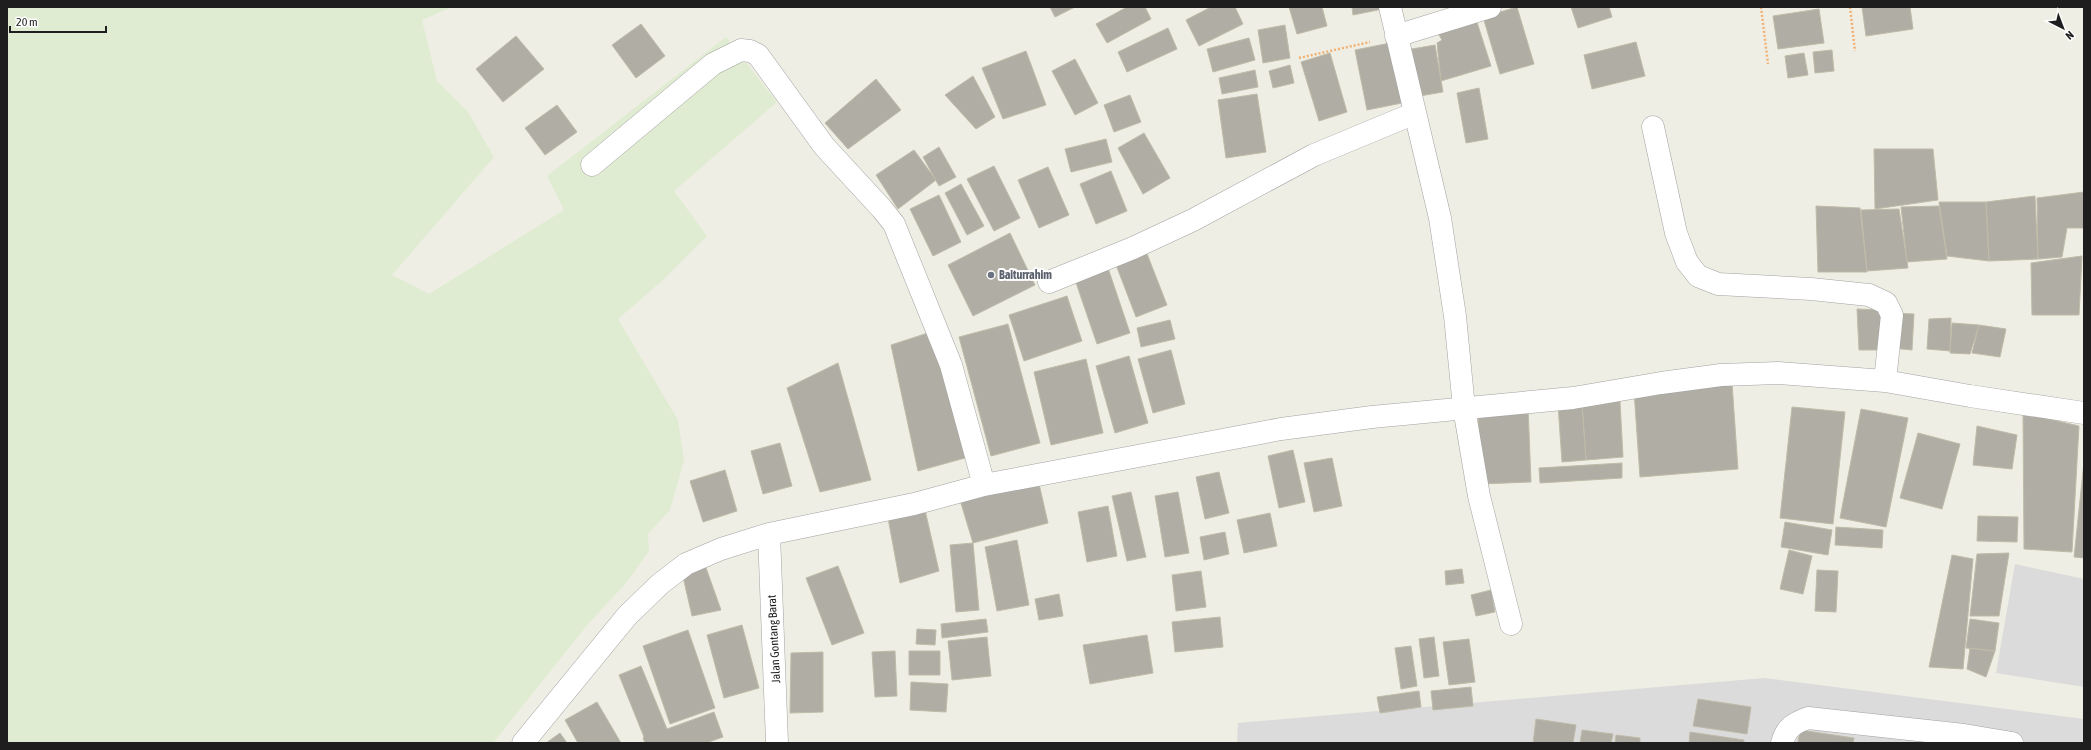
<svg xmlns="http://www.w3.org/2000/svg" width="2091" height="750" viewBox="0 0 2091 750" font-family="'Asap Condensed',sans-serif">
  <rect width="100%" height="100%" fill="#eeeee4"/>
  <!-- residential -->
  <path fill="#dcdbdb" d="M2015,564l69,15v108l-88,-14z
    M1764,678l320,41v24h-847l1,-20z"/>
  <!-- farmland -->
  <path fill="#dfecd1" d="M7,7h445l-30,13 15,61 31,31 26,45 -102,118 37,19 135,-84 -17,-34 179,-139 51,65 -103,89 33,45 -44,44 -45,39 60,101 6,40 -14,50 -22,24 1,17 -22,31 -39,42 -95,119h-486z"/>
  <!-- building -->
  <path fill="#b0aea4" stroke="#bfbba8" d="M1050,7h25l-20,10z
    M1127,7h18l6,12 -44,24 -11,-19z
    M1211,7h24l8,17 -44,22 -13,-26z
    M1289,7h33l5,19 -30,8z
    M1352,7h31v2l-30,6z
    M1517,7l17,57 -34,10 -17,-57z
    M1571,7h38l3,10 -34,11z
    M1862,7h48l3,22 -47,7z
    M1819,9l5,34 -46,6 -5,-33z
    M1475,16l16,50 -50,15 -4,-38 5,-3 -6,-10z
    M641,24l24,32 -29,22 -24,-33z
    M1285,25l5,33 -27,5 -5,-33z
    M1168,28l9,21 -50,23 -9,-20z
    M516,36l28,33 -41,33 -27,-33z
    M1249,38l6,22 -42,12 -6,-23z
    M1395,42l12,60 -40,8 -12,-60z
    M1636,42l9,34 -53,13 -8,-34z
    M1435,45l8,47 -29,5 -8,-47z
    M1832,50l2,21 -19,2 -2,-21z
    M1026,51l20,54 -43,14 -21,-51z
    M1330,53l17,59 -28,9 -18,-59z
    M1804,53l4,22 -20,3 -3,-22z
    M1075,59l23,44 -23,12 -23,-44z
    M1290,65l4,18 -21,5 -4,-17z
    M1255,70l3,17 -36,7 -3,-16z
    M973,76l22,41 -19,12 -31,-34z
    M876,79l25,31 -53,39 -23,-26z
    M1479,88l9,51 -22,4 -9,-50z
    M1257,94l9,58 -40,6 -8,-58z
    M1130,95l11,27 -27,10 -10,-27z
    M557,105l20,27 -32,23 -20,-27z
    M1144,133l26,45 -27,16 -25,-46z
    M1106,139l6,23 -41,10 -6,-23z
    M939,147l17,30 -17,9 -16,-29z
    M1874,149h59l5,51 -63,9z
    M914,150l22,30 -38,29 -22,-34z
    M994,166l26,52 -26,13 -27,-52z
    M1048,167l21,48 -30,13 -21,-48z
    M1111,171l16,40 -31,13 -16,-40z
    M961,184l23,42 -17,9 -22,-42z
    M2084,192v36h-17l-5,29 -24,2 -1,-61z
    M939,195l22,47 -28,14 -23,-47z
    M2035,196l3,63 -49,2 -3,-59z
    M1939,202h47l3,59 -42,-5z
    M1816,206l44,2 7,64h-49z
    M1939,206l8,53 -40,3 -6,-55z
    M1899,209l9,59 -41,3 -6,-61z
    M1010,233l25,52 -62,31 -25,-51z
    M1144,246l23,59 -31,12 -23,-60z
    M2082,256l-3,59h-47l-1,-52z
    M1106,262l24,71 -33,11 -24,-70z
    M1067,296l15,45 -58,20 -15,-46z
    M1857,309l26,1 1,40h-25z
    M1894,313l20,1 -2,36 -21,-2z
    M1951,318l-1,33 -23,-2 2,-30z
    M1170,320l5,19 -34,8 -4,-19z
    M1952,323l27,2 -9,29 -20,-1z
    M1008,324l32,119 -49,13 -32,-119z
    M1979,325l27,4 -6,28 -28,-4z
    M937,330l28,128 -47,13 -27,-126z
    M1171,350l14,54 -32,9 -15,-54z
    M1129,356l19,67 -33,10 -19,-67z
    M1086,359l17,74 -52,12 -17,-73z
    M838,363l33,117 -51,12 -33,-104z
    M1732,383l6,86 -98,8 -6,-86z
    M1620,401l3,56 -37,3 -4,-57z
    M1582,403l4,57 -24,2 -4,-57z
    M1528,406l3,76 -50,2 -3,-76z
    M1792,407l53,5 -12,112 -53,-6z
    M1861,409l47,9 -22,109 -46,-9z
    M2023,413l56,13 -7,126 -48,-3z
    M1977,426l40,9 -5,34 -39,-4z
    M1918,433l42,11 -18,65 -42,-11z
    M780,443l12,43 -29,8 -12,-43z
    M1293,450l12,52 -26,6 -11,-52z
    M1332,458l10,48 -28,6 -10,-49z
    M2084,462v96l-10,-1z
    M1622,463v15l-82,5 -1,-15z
    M725,470l12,41 -34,11 -13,-41z
    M1219,472l10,41 -24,6 -9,-42z
    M1037,475l11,48 -75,20 -13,-43z
    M1131,492l15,65 -19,4 -15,-65z
    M1178,492l11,61 -24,4 -10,-61z
    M1108,506l9,50 -30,6 -9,-50z
    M925,510l14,61 -39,12 -12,-65z
    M1270,513l7,33 -33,7 -7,-33z
    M1978,516l40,1 -1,25 -40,-1z
    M1785,522l47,8 -4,25 -47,-8z
    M1836,527l47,3 -1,18 -47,-3z
    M1225,532l4,22 -25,6 -4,-23z
    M1017,540l12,65 -32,6 -12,-64z
    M973,543l6,67 -23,2 -6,-67z
    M1789,550l23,6 -9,38 -23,-5z
    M2009,553l-10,63h-29l7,-62z
    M1952,555l21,4 -10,110 -34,-2z
    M705,565l16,45 -29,6 -11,-48z
    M838,566l26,67 -32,12 -26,-67z
    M1462,569l2,14 -18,2 -1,-14z
    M1817,570l21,1 -2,41 -21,-1z
    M1201,571l5,36 -30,4 -4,-36z
    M1491,590l4,22 -19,4 -5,-21z
    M1059,594l4,22 -24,4 -4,-21z
    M1220,617l3,30 -48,5 -3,-30z
    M986,619l2,13 -46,6 -1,-14z
    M1970,619l29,4 -4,28 -29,-3z
    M742,625l17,63 -35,10 -17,-63z
    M917,629l19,1 -1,15 -19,-1z
    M688,630l27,78 -45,16 -27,-78z
    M1147,635l6,38 -63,11 -7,-39z
    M987,637l4,39 -39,4 -4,-39z
    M1434,637l5,39 -15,2 -5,-39z
    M1469,639l6,43 -26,3 -6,-43z
    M1411,646l6,40 -16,3 -6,-41z
    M1970,648l25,3 -9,26 -19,-8z
    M895,651l2,45 -22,1 -3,-45z
    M909,651h31v24h-31z
    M823,652v60l-33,1 1,-60z
    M641,666l26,63 47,-17 9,25 -17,6h-61l-2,-5 1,-1 -25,-62z
    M911,682l37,2 -2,28 -36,-2z
    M1471,687l2,19 -40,4 -2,-19z
    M1419,691l2,16 -41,6 -3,-16z
    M1698,699l53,8 -4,27 -54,-8z
    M597,702l24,41h-43l-13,-23z
    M1536,719l40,6 -3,18h-40z
    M1582,730l31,4 -2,9h-31z
    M1800,730l54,8 -1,5h-55z
    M1690,732l54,8v3h-55z
    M560,733l7,10h-21z
    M1616,735l24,3v5h-25z"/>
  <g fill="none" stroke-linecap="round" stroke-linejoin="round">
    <defs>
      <path id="street" d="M1390,7l50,211 15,98 9,92 15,88 32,128
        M1396,36l94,-29
        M1653,127l23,106 11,29 11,14 20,8 93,5 58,6 17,8 6,12 -7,66
        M592,165l121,-101 28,-14 9,1 8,4 66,91 58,63 12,15 57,141 33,120
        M1049,282l84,-34 60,-28 121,-65 101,-42
        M769,534l8,209
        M523,743l104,-127 33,-32 26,-20 35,-15 48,-15 145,-30 70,-19 297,-56 91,-12 201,-19 88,-15 60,-8 57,-2 107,8 85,15 114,17
        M1782,743c4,-15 12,-20 26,-25l156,17 48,8"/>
    </defs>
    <!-- street casing -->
    <use href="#street" stroke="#a2a2a2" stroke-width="23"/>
    <!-- path -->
    <path stroke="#f1b173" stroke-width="2.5" stroke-dasharray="2 2" stroke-linecap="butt" d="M1761,7l7,57
      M1850,7l5,44
      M1299,58l71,-16"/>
    <!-- street -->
    <use href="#street" stroke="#fff" stroke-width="22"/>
  </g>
  <!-- markers -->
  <circle fill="#6b7280" stroke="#fff" stroke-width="1.5" cx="991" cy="275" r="4"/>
  <g text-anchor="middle" stroke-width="4" stroke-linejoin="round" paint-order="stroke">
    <!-- worship labels -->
    <g font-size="12" font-weight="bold" fill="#5b616d" stroke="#fff" text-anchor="start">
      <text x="999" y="279">Baiturrahim</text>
    </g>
    <!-- street labels -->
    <g font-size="12" fill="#1e1e1e" stroke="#fff">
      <text transform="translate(774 639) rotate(-93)" y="4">Jalan Gontang Barat</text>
    </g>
  </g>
  <!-- border -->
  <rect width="2091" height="750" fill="none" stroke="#1e1e1e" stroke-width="16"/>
  <!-- north arrow -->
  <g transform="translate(2063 28) rotate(138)" stroke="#ffffff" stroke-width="3" paint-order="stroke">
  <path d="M0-3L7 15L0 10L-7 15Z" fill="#1e1e1e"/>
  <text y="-6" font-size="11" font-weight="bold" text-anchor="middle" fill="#1e1e1e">N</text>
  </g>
  <!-- scale -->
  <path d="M10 26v6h96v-6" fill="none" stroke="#1e1e1e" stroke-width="2"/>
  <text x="16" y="26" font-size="12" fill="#1e1e1e" stroke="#ffffff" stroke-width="3" paint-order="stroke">20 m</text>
</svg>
